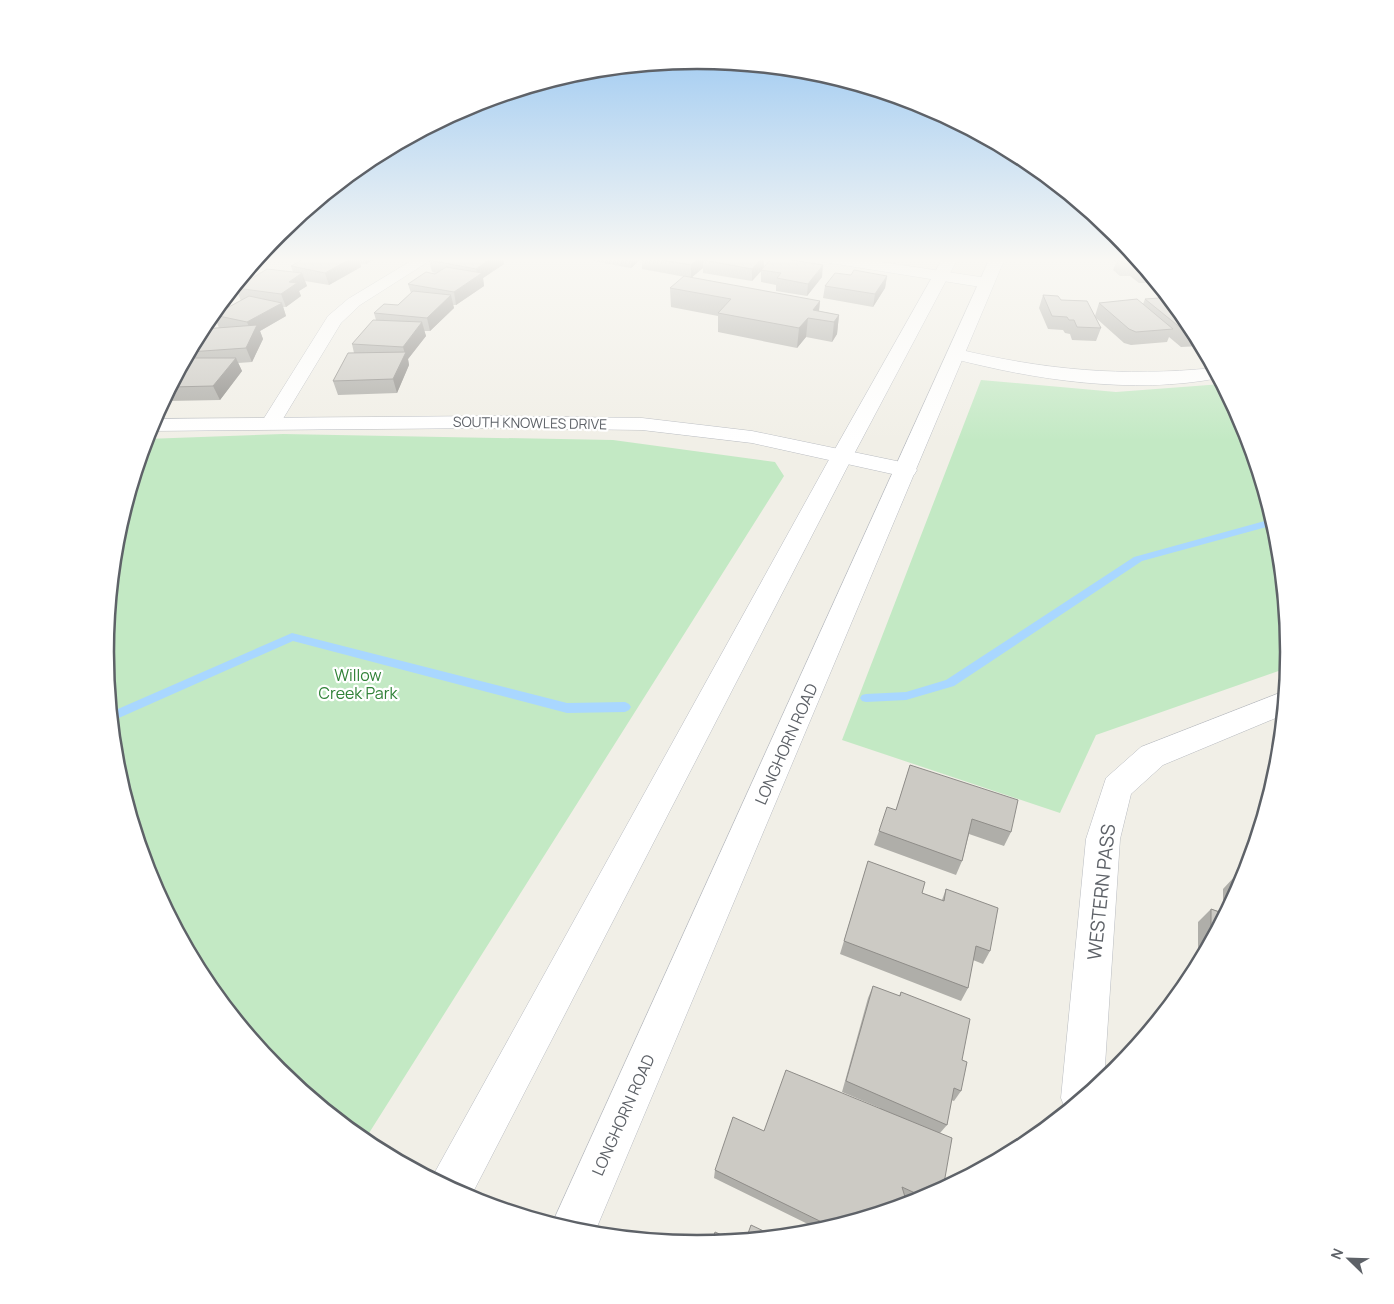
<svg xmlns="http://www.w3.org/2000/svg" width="1394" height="1304" viewBox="0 0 1394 1304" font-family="Manrope,sans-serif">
  <rect width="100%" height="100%" fill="#f1efe7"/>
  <!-- green -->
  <path fill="#c3e9c4" d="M981,380l135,12 106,-8 22,42 34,111 11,115 -2,16 -191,67 -36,78 -218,-73z
    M283,434l330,6 162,22 9,14 -420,665 -86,-71 -73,-89 -55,-103 -34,-111 -11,-115 11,-116 30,-97z"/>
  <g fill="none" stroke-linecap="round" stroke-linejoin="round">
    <!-- stream -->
    <path fill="#a9d7ff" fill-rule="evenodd" d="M1272,519l2,6 -132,36 -188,125 -48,14 -40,2 -4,-1 -2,-3 2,-3 4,-1 40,-2 40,-12 188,-123z
      M292,633l275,70 58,-1 4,2 2,3 -2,3 -4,2 -58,1 -274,-72 -181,80 -1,-9z"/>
    <defs>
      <path id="minor" d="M416,258h18l-74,47 -19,18 -63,104 -7,2 -7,-2 -3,-4 67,-107 20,-17z
        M817,258h38l132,20 8,5 -8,5 -163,-26z
        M957,349c88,21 166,28 256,19l6,10c-86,17 -185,2 -268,-20l-3,-4 3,-4z
        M1285,691l-2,24 -120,50 -32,29 -11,45 -16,241 -38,31 -5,-13 25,-259 20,-61 35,-31z"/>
      <path id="tertiary" d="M493,416l149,2 110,13 154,32 8,2 3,5 -3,5 -8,2 -154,-34 -110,-13 -149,-2 -344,3 5,-12z"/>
      <path id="secondary" d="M943,258h15l-105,198 -383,742 -37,-19 2,-7 396,-716z
        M990,258h15l-411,976 -42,-10z"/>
    </defs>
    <!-- minor casing -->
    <use href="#minor" stroke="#b9bcc1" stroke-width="1"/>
    <!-- tertiary casing -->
    <use href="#tertiary" stroke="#b9bcc1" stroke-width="1"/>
    <!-- secondary casing -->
    <use href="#secondary" stroke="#babdc3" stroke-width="1"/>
    <!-- minor -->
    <use href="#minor" fill="#fff" fill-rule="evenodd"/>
    <!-- tertiary -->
    <use href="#tertiary" fill="#fff" fill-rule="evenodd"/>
    <!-- secondary -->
    <use href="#secondary" fill="#fff" fill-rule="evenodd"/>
  </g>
  <!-- wall -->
  <path fill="#afaea9" d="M306,258h71l-11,6 -6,-1 1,4 -32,18 -24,-4 2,5 -8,5 2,5 -15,11h-3l3,9 -26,15 3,8 -11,23 -14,1 4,8 -22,29 -53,1 -2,-4 21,-39h6l-3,-6 4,-7 26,-17 -5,-13 27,-14 -5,-13 57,-16 -2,-6z
    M431,258h73v6l-21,14 1,8 -28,19h-3l1,3 -24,23h-6l2,5 -18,23 1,6 -12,28 -59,2 -5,-14 21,-28 -2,-9 24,-24 -2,-7 24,-8 13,-12 -3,-9 28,-11 -4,-1 -3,-12z
    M588,258h176v9l58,10 -15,19 -31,-5v-6l-15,-3v-11l-9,10 -49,-8v-5l-12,10 -49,-9v-11l-11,10 -43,-8z
    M1101,258h35l20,25h-17l-9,-7h-10l-7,-6 3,-7 -3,-3h-11z
    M851,275l36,1 -2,12 -12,19 -50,-9 2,-12z
    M670,288l150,13 -1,10 20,4 -2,19 -5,8 -26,-5 -9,11 -79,-16v-16l-47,-9z
    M1043,295l18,5 34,16 4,-13 44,1 2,-5 44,24 12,23 -20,1 -12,-10 -2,5 -36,3 -7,-2 -28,-25 5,10 -5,13 -24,-1 -2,-6 -5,-1 -2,-3 -15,-1 -9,-21z
    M910,765l101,67 -7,14 -35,-12 -7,27 -6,14 -82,-30 5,-14 17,-21z
    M868,861l54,32 20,7 4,-11 44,62 -7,13 -10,-4 -5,28 -7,13 -121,-47z
    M1236,875l8,3 -46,86v-42l13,-13 7,2 5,-6v-16z
    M873,986l26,10 2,-4 61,68 -1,31 -7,10 -3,-1 -4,25 -7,8 3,56 -20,10 -11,3 -7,-3 -2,6 -83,25 -106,-52 1,-8 49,-39 116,-23 -38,-16 26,-94z"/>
  <!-- shaded-wall -->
  <path fill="#8f8d89" d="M352,258h7l2,9 -32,18 -4,-12z
    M364,258h13l-11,6z
    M492,258h12v6l-21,14 1,8 -28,19 -2,-13 24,-16 -2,-7z
    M630,258h12l-11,10z
    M699,258h11l-7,2v8l-12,10v-13z
    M762,258h2v10l-12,13v-12z
    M823,265l-1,12 -15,19 1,-12z
    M302,273l5,13 -8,5 2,5 -15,11 -5,-13 8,-12z
    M887,276l-2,12 -12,19 2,-13z
    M451,295l3,13 -24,23 -3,-13z
    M820,301l-2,18 -5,-9z
    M282,303l4,13 -26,15 3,8 -11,23 -6,-14 6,-13 -5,-13z
    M839,315l-2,19 -5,8 2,-20z
    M808,318l-2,19 -9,11 2,-20z
    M422,322l4,14 -18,23 1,6 -12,28 -4,-14 12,-25 -2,-7z
    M236,358l6,13 -22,29 -7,-14z"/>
  <!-- building -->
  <path fill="#cccac4" stroke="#8f8d89" d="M306,258h46l-27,15 -34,-7z
    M431,258h61l-16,11 -47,-9z
    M651,258h48l-8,7z
    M705,258h57l-10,11 -49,-9z
    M772,258h8l43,7 -15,19 -31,-6 4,-5 -20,-3z
    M1118,258h18l10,13h-2l-9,-8 -10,1z
    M446,267l36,6 -28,19 -46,-8 18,-12 9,2z
    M267,269l35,4 -13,9 8,1 -16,11 -45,-6z
    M854,270l33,6 -12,18 -50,-8 10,-13 16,2z
    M684,276l136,25 -7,9 26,5 -5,7 -26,-4 -9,10 -81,-15 13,-14 -61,-11z
    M413,291l38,4 -24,23 -53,-5 10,-9 14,1z
    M1043,295l15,1 3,4 26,1 14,27 -24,-1 -3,-7h-5l-2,-3 -15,-1z
    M249,296l33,7 -35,19 -33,-7z
    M1159,298l6,5 7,-1 17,21 5,10h-7l-42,-34z
    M1137,299l36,30 -37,3 -7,-3 -30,-26z
    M373,320l49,2 -19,25 -51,-3z
    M257,325l-11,23 -57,4 14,-23z
    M406,352l-13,27 -60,2 15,-28z
    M186,358h50l-23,28 -42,1z
    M910,765l108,35 -7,32 -39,-13 -10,42 -83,-30 8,-24 9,3z
    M868,861l57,21 -3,11 22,8 2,-12 52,19 -8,43 -14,-5 -8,42 -124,-47z
    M1236,875l8,3 -8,15z
    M1226,902l5,1 -5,8z
    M1211,909l14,5 -14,26z
    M873,986l27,10 1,-4 69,27 -8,41 5,2 -6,29 -7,-3 -7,37 -101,-44z
    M786,1070l166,68 -9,51 -17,9 -24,-11 3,10 -2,8 -71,22 -117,-57 18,-53 31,14z
    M751,1225l23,11 -28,3z
    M715,1232l18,8 -22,3z"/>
  <!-- sky -->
  <linearGradient id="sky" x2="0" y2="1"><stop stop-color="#8fc2f1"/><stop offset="0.59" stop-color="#f9f8f4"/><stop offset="1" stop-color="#f9f8f4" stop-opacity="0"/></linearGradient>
  <rect width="1394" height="441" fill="url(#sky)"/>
  <g text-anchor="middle" stroke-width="4.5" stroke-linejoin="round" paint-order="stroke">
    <!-- far-street labels -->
    <g font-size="14" fill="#5e6268" stroke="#fff">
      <text transform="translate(530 423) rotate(1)" y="5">SOUTH KNOWLES DRIVE</text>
    </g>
    <!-- park labels -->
    <g font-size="16" fill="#318238" stroke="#fff">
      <text x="358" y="681">Willow<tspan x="358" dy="18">Creek Park</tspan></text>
    </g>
    <!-- street labels -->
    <g font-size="16" fill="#5e6268" stroke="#fff">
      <text transform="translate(786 744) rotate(-66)" y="6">LONGHORN ROAD</text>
      <text transform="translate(623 1115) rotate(-66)" y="6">LONGHORN ROAD</text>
    </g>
    <!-- near-street labels -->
    <g font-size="19" fill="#5e6268" stroke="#fff">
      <text transform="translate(1101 892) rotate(-84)" y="7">WESTERN PASS</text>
    </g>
  </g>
  <!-- crop -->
  <path d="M0 0H1394V1304H0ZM114 652a583 583 0 1 1 1166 0a583 583 0 1 1-1166 0Z" fill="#fff" fill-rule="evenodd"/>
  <path fill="none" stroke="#5e6268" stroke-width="2.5" d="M114 652a583 583 0 1 1 1166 0a583 583 0 1 1-1166 0Z"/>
  <!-- north arrow -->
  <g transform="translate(1349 1259) rotate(293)" stroke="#ffffff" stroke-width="4" paint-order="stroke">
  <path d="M0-4L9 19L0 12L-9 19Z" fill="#5e6268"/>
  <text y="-8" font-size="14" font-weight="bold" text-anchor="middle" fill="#5e6268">N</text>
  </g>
</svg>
